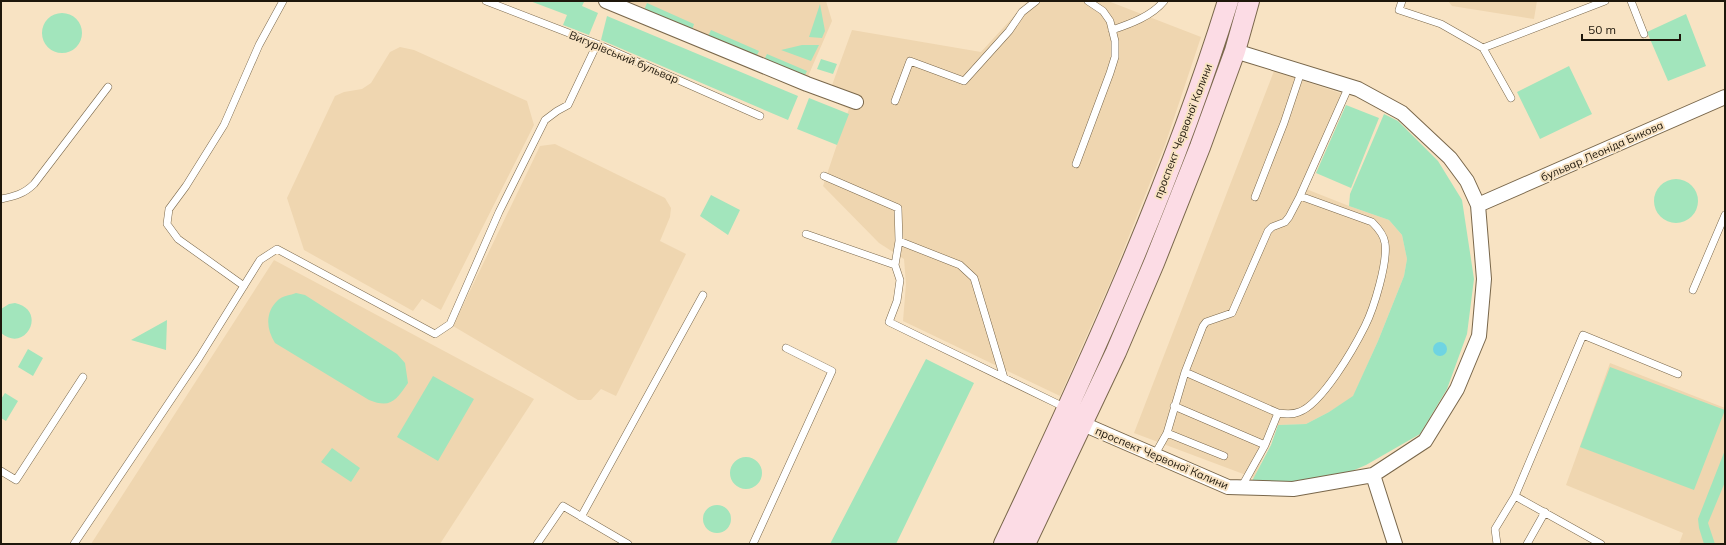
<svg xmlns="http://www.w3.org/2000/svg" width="1726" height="545" viewBox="0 0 1726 545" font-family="Mulish,sans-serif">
  <rect width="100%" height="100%" fill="#f8e3c3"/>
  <!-- built -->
  <path fill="#efd6b0" d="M613,1h213l6,20 -26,60z
    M1028,1h80l93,36 -36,108 -51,129 -54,122 -157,-75 3,-37 -2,-25 -25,-16 -56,-57 26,-77 -22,-10 25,-69 129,22z
    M1448,1h89l-3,18 -82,-13z
    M400,47l14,3 113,51 7,24 -93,185 -19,-11 -9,12 -109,-61 -17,-52 48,-102 9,-4 18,-3 9,-6 19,-31z
    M1274,71l69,23 -42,93 48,19 40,14 13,15 5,24 -3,17 -26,65 -25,56 -24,15 -23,12 -28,1 -24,53 -120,-45z
    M555,144l110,54 6,10 -1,9 -10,24 26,13 -70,142 -15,-7 -10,11h-13l-125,-74 87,-180z
    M274,260l260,139 -94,145h-349z
    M1610,363l115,45v136h-46l4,-11 -117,-48z"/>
  <!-- green -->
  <path fill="#a2e5bc" d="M530,1h52l2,1 -2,4 16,7 -9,22 -26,-10 4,-10z
    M647,3l47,21 -2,6 -48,-20z
    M820,4l5,27 -3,7 -13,-1z
    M42 33a20 20 0 1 1 40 0a20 20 0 1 1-40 0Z
    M1686,14l20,52 -38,15 -21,-49z
    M607,16l191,80 -10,24 -187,-80z
    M711,30l48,21 -3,6 -48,-21z
    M802,45h17l-8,16 -30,-11z
    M767,54l40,17 -3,6 -40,-17z
    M821,59l16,5 -4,10 -16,-5z
    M1569,66l23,48 -52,25 -23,-47z
    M809,98l40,16 -12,31 -40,-16z
    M1346,105l33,13 -28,70 -35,-15z
    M1384,114l14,7 40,40 24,39 12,79 -7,55 -20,55 -27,45 -54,31 -14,6 -59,12 -41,-2 19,-36 7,-20 28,-1 23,-12 24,-16 25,-55 26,-65 3,-17 -5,-24 -13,-15 -40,-14 1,-12z
    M1654 201a22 22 0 1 1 44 0a22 22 0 1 1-44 0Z
    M711,195l29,15 -12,25 -28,-19z
    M296,293l9,2 92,59 8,9 3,20c-12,17 -17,26 -39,17l-94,-57c-9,-14 -10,-31 3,-43 4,-4 13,-5 18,-7z
    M15,303c33,7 11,51 -14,30v-24l8,-5z
    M167,320l-1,30 -35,-10z
    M28,349l15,9 -10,18 -15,-9z
    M926,359l48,24 -78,161h-66z
    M1610,367l115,43 -31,80 -114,-43z
    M433,376l41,23 -36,62 -41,-24z
    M5,393l13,8 -12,20 -5,-3v-19z
    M332,448l28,20 -9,14 -30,-20z
    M1725,450v32l-17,41 7,21h-11l-5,-16 -1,-9z
    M730 473a16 16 0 1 1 32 0a16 16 0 1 1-32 0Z
    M703 519a14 14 0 1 1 28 0a14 14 0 1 1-28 0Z"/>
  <!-- water -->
  <path fill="#6fd4e2" d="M1433 349a7 7 0 1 1 14 0a7 7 0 1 1-14 0Z"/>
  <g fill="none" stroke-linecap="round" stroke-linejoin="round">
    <defs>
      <path id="lane" d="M486,1l111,43 163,72
        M1402,1l-3,9 42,14 42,24 28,50
        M1631,1l13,33
        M1112,30c18,-6 40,-14 52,-29
        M1483,48l122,-47
        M895,101l15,-40 54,20 45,-50 13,-19 14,-11
        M1076,164l34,-91 5,-16v-16l-5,-20 -7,-10 -15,-10
        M824,176l74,32 1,33 -4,24 5,15 -3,21 -8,21 177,86
        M1255,197l29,-74 17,-51
        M1,199c14,-3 23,-5 33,-15l74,-97
        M806,234l89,31
        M899,241l61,24 14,13 30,100
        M244,286l-66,-47 -11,-15 2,-15 17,-23 38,-61 35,-80 24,-44
        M1693,290l32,-75
        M1185,372l93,41c7,1 14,2 21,-1 23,-8 55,-64 66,-86 9,-18 23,-64 20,-83 -1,-8 -7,-15 -13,-21l-72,-26
        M1174,406l91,39
        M1167,433l57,23
        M1154,456l13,-23 18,-61 18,-46 3,-4 26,-9 36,-82 4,-4 13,-5 4,-5 11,-21 49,-110
        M1,471l15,9 67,-103
        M1241,488l24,-43 13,-32
        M1515,496l86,48
        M581,517l122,-222
        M74,544l125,-186 61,-98 17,-11 158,85 15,-10 49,-112 46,-92 12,-9 11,-6 29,-61
        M537,544l26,-38 65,38
        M753,544l79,-173 -46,-23
        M1497,544l-2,-15 20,-33 68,-161 95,39
        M1527,544l18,-32"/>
      <path id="street" d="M606,1l201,83 49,18
        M1478,205l247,-108
        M1083,424l145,63 65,2 80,-14 52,-34 32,-52 22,-53 5,-57 -6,-74 -11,-24 -17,-23 -48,-45 -44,-24 -123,-38
        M1373,475l22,69"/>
      <path id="secondary" d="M1004,544c84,-177 166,-356 224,-543
        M1025,544l91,-192 38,-89 46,-116 35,-96 14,-50"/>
    </defs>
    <!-- lane casing -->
    <use href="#lane" stroke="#79674b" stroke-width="8"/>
    <!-- street casing -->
    <use href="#street" stroke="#79674b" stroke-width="16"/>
    <!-- secondary casing -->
    <use href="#secondary" stroke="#79674b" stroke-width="22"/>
    <!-- lane -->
    <use href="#lane" stroke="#fff" stroke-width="7"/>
    <!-- street -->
    <use href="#street" stroke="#fff" stroke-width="14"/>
    <!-- secondary -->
    <use href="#secondary" stroke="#fcdce5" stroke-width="20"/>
  </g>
  <g text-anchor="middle" stroke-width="4" stroke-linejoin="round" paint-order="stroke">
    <!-- street labels -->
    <g font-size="11" fill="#1e170b" stroke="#f8e3c3">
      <text transform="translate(624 57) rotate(23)" y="4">Вигурівський бульвар</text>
      <text transform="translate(1183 131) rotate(-69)" y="4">проспект Червоної Калини</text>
      <text transform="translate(1602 151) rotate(-24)" y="4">бульвар Леоніда Бикова</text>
      <text transform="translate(1162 458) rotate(23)" y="4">проспект Червоної Калини</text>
    </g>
  </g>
  <!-- border -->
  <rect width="1726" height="545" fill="none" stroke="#1e170b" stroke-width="4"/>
  <!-- scale -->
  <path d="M1582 34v6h98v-6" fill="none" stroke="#1e170b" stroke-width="2"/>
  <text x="1588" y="34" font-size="12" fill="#1e170b" stroke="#f8e3c3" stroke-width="3" paint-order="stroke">50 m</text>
</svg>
